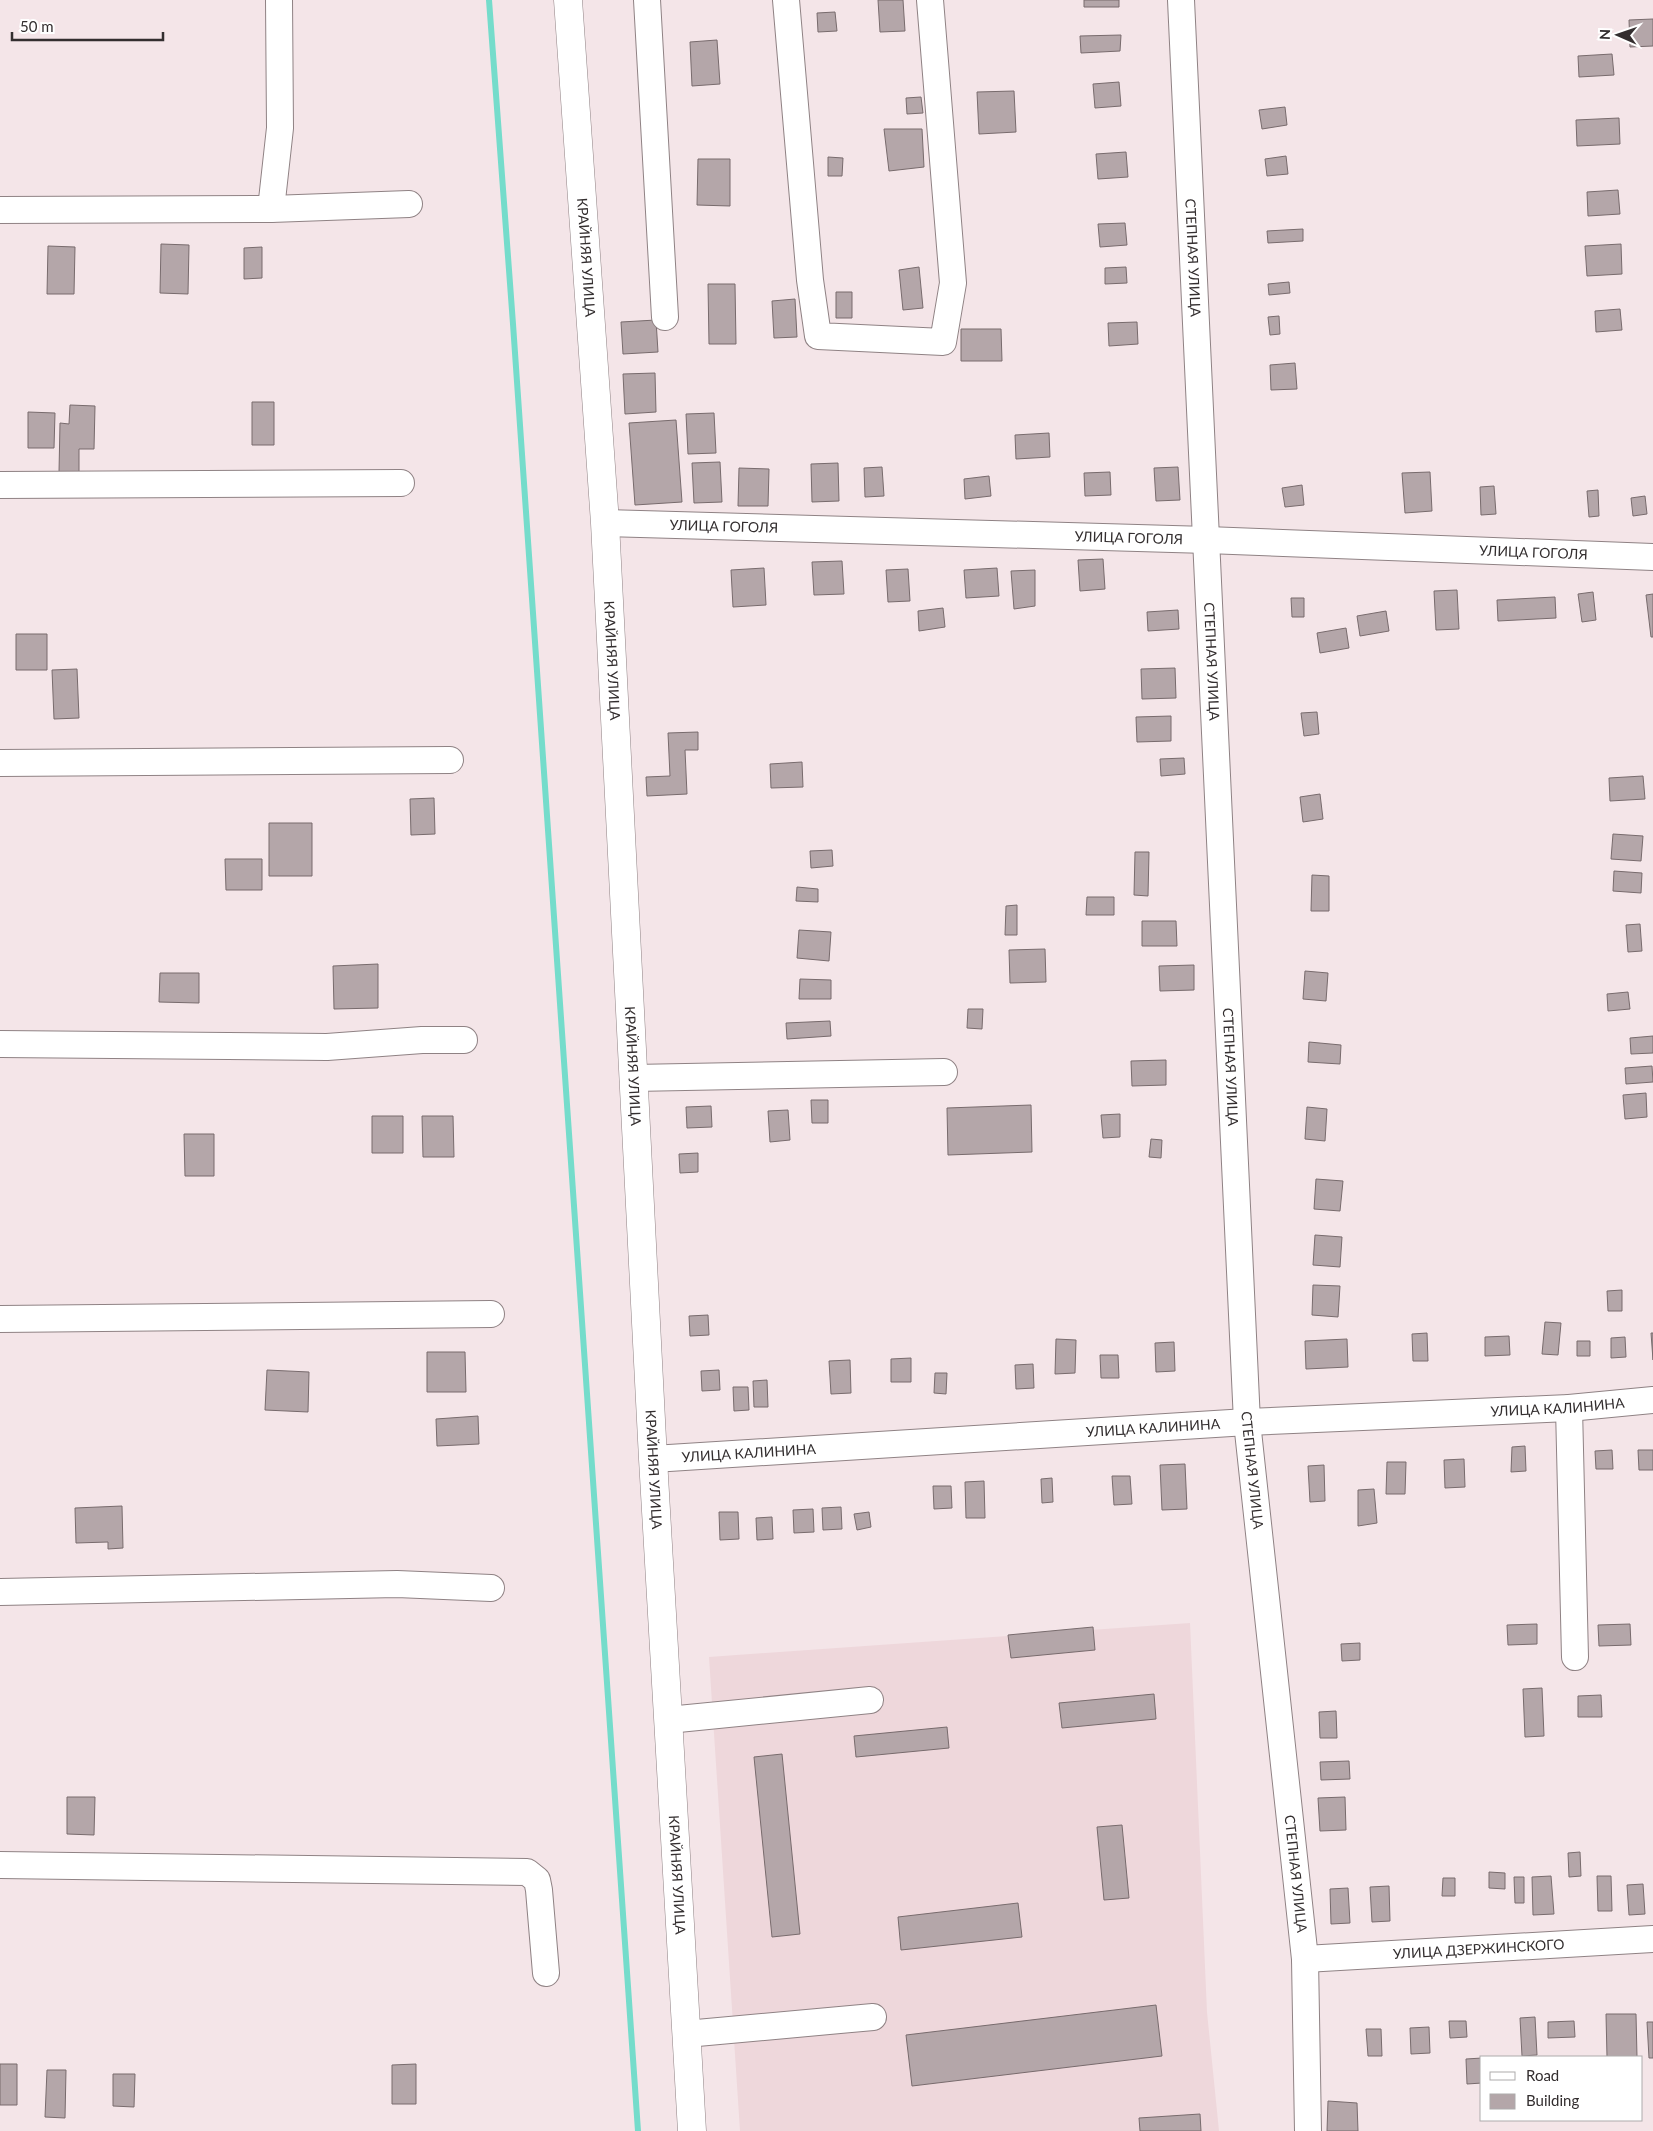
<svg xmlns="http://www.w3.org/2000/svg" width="1653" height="2131" viewBox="0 0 1653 2131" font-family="Lato,sans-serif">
  <rect width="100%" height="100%" fill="#f4e5e8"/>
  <!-- built -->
  <path fill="#eed7db" d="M1190,1623l17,389 12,119h-479l-31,-474z"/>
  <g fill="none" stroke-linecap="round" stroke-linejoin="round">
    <!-- stream -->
    <path stroke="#75dccb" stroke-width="6" d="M489,0l24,324 125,1807"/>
  </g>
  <!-- building -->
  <path fill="#b4a6a9" stroke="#786b6d" d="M878,0h25l2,31 -25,1z
    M1084,0h35v7h-35z
    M835,12l2,19 -19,1 -1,-19z
    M1653,19v27l-23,1 -1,-27z
    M1121,35l-1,16 -39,2 -1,-17z
    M717,40l3,44 -28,2 -2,-44z
    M1612,54l2,21 -35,2 -1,-21z
    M1119,82l2,24 -26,2 -2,-24z
    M1014,91l2,41 -37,2 -2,-42z
    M921,97l2,16 -16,1 -1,-16z
    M1285,107l2,18 -25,4 -3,-19z
    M1619,118l1,26 -43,2 -1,-26z
    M884,129h38l2,38 -35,4z
    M1126,152l2,25 -30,2 -2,-25z
    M1286,156l2,18 -21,2 -2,-17z
    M828,157l15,1 -1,18h-14z
    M698,159h32v47l-33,-1z
    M1618,190l2,24 -32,2 -1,-24z
    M1125,223l2,22 -27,2 -2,-23z
    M1303,229v12l-35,2 -1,-12z
    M161,244l28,1 -1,49 -28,-1z
    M1621,244l1,30 -35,2 -2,-30z
    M48,246l27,1 -1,47h-27z
    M262,247v31l-18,1v-31z
    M919,267l4,41 -20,2 -4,-40z
    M1126,267l1,16 -22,1v-16z
    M1289,282l1,11 -21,2 -1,-11z
    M708,284h27l1,60h-27z
    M836,292h16v26h-16z
    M795,299l2,38 -23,1 -2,-37z
    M1620,309l2,21 -26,2 -1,-21z
    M1279,316l1,18 -10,1 -2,-18z
    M656,320l2,32 -35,2 -2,-32z
    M1137,322l1,22 -29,2 -1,-23z
    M961,329h40l1,32h-41z
    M1295,363l2,26 -26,1 -1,-25z
    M655,373l1,39 -31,2 -2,-40z
    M252,402h22v43h-22z
    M70,405l25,1 -1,43h-15v23h-20l1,-49 9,1z
    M28,412l27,1 -1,35h-26z
    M714,413l2,40 -28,1 -2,-40z
    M676,420l6,82 -47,3 -6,-82z
    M1049,433l1,24 -34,2 -1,-24z
    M720,462l2,40 -28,1 -2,-40z
    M838,463l1,38 -27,1 -1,-38z
    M882,467l2,29 -19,1 -1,-29z
    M1178,467l2,33 -24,1 -2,-33z
    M739,468l30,1 -1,37h-30z
    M1110,472l1,23 -26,1 -1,-23z
    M1430,472l2,39 -27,2 -3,-40z
    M989,476l2,20 -26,3 -1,-20z
    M1302,485l2,20 -19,2 -3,-19z
    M1494,486l2,28 -15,1 -1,-28z
    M1598,490l1,26 -10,1 -2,-26z
    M1645,496l2,18 -14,2 -2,-18z
    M1103,559l2,30 -25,2 -2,-31z
    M842,561l2,33 -30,1 -2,-33z
    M764,568l2,37 -33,2 -2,-37z
    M997,568l2,28 -33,2 -2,-28z
    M908,569l2,32 -22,1 -2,-32z
    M1035,570v36l-21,3 -3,-38z
    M1457,590l2,39 -23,1 -2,-39z
    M1593,592l3,28 -14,2 -4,-28z
    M1653,594v43h-2l-5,-42z
    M1555,597l1,21 -58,3 -1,-21z
    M1291,598h13v19h-12z
    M943,608l2,19 -26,4 -1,-20z
    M1178,610l1,19 -31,2 -1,-19z
    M1386,611l3,20 -29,5 -3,-20z
    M1346,628l3,20 -29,5 -3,-20z
    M16,634h31v36h-31z
    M1175,668l1,30 -34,1 -1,-30z
    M77,669l2,49 -25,1 -2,-49z
    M1317,712l2,22 -15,2 -3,-23z
    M1171,716v25l-34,1 -1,-25z
    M698,732v18h-13l2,44 -40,2 -1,-19 24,-1 -2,-43z
    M1184,758l1,16 -24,2 -1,-17z
    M802,762l1,25 -32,1 -1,-24z
    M1643,776l2,23 -35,2 -1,-23z
    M1320,794l3,25 -20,3 -3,-25z
    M434,798l1,36 -24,1 -1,-36z
    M269,823h43v53h-43z
    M1613,834l30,2 -2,25 -30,-2z
    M832,850l1,16 -22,2 -1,-17z
    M1135,852h14l-1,44 -14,-1z
    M225,859h37v31h-36z
    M1614,871l28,2 -1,20 -28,-2z
    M1312,875l17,1v35h-18z
    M797,887l21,2v13l-22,-1z
    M1087,897h27v18h-28z
    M1017,905v30h-12l1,-29z
    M1142,921h34l1,25h-35z
    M1640,924l2,27 -14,1 -2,-27z
    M799,930l32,2 -2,29 -32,-3z
    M1045,949l1,33 -36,1 -1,-33z
    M378,964v44l-44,1 -1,-43z
    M1194,965v25l-34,1 -1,-25z
    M1305,971l23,2 -2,28 -23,-2z
    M160,973h39v30l-40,-1z
    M800,979l31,1v19h-32z
    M1628,992l2,17 -22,2 -1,-17z
    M968,1009h15l-1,20 -15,-1z
    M830,1021l1,15 -44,3 -1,-16z
    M1653,1036v17l-22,1 -1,-16z
    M1309,1042l32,3 -1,19 -32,-2z
    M1166,1060v25l-34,1 -1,-25z
    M1652,1066l1,16 -27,2 -1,-16z
    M1646,1093l1,24 -22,2 -2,-24z
    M811,1100h17v23h-16z
    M1031,1105l1,47 -84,3 -1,-47z
    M711,1106l1,21 -25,1 -1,-21z
    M1307,1107l20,2 -2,32 -20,-2z
    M788,1110l2,30 -20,2 -2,-31z
    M1120,1114v23l-17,1 -2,-23z
    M372,1116h31v37h-31z
    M422,1116h31l1,41h-31z
    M184,1134h30v42h-29z
    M1151,1139l11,1 -1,18 -12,-1z
    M698,1153v19l-18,1 -1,-19z
    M1316,1179l27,2 -3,30 -26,-2z
    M1315,1235l27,2 -2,30 -27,-2z
    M1313,1285l27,1 -2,31 -26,-2z
    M1622,1290v21h-14l-1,-20z
    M708,1315l1,20 -19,1 -1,-20z
    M1545,1322l16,1 -3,32 -16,-1z
    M1427,1333l1,28h-15l-1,-27z
    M1651,1333h2v27z
    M1509,1336l1,19 -25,1v-19z
    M1625,1337l1,20 -15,1v-20z
    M1056,1339l20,1 -1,33 -20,1z
    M1347,1339l1,28 -42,2 -1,-28z
    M1577,1341h13v15h-13z
    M1174,1342l1,29 -19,1 -1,-29z
    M427,1352h38l1,40h-39z
    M1100,1355h18l1,23h-18z
    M911,1358v24h-20v-23z
    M850,1360l1,33 -20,1 -2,-33z
    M1033,1364l1,24 -18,1 -1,-24z
    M267,1370l42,2 -1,40 -43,-2z
    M719,1370l1,20 -18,1 -1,-20z
    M935,1373h12l-1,21 -12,-1z
    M767,1380l1,27h-14l-1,-26z
    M733,1387h15l1,23 -15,1z
    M478,1416l1,28 -42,2 -1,-27z
    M1525,1446l1,25 -15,1 1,-25z
    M1612,1450l1,19h-17l-1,-18z
    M1638,1450h15v20h-14z
    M1464,1459l1,28 -20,1 -1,-28z
    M1387,1462h19l-1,32h-19z
    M1185,1464l2,45 -25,1 -2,-45z
    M1324,1465l1,36 -15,1 -2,-36z
    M1112,1476h18l2,28 -18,1z
    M1052,1478l1,24 -11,1 -1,-24z
    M984,1481l1,37h-19l-1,-36z
    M933,1486h18l1,22 -18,1z
    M1374,1489l3,34 -19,3v-36z
    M122,1506l1,42 -15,1v-7l-32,1 -1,-35z
    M841,1507l1,22 -19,1 -1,-22z
    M813,1509l1,23 -20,1 -1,-23z
    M719,1512h19l1,27 -19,1z
    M869,1512l2,15 -14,3 -3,-16z
    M772,1517l1,22 -16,1 -1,-22z
    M1537,1624v20l-29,1 -1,-20z
    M1630,1624l1,21 -32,1 -1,-21z
    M1093,1627l2,23 -84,8 -3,-23z
    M1360,1643v17l-18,1 -1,-17z
    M1542,1688l2,48 -19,1 -2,-48z
    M1154,1694l2,25 -94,9 -3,-25z
    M1601,1695l1,22h-24v-21z
    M1336,1711l1,27h-17l-1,-26z
    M947,1727l2,21 -93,9 -2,-21z
    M782,1754l18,180 -28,3 -18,-180z
    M1349,1761l1,18 -29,1 -1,-18z
    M67,1797h28l-1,38 -27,-1z
    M1345,1797l1,33 -26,1 -2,-33z
    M1122,1825l7,73 -25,2 -7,-73z
    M1580,1852l1,24 -12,1 -1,-24z
    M1489,1872l16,1v16l-16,-1z
    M1551,1876l3,38 -21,1 -1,-38z
    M1597,1876h14l1,35h-14z
    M1514,1877h10v26h-9z
    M1443,1878h12v18h-13z
    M1643,1884l2,30 -16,1 -2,-30z
    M1389,1886l1,35 -18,1 -2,-35z
    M1348,1888l2,35 -19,1 -1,-35z
    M1018,1903l4,34 -121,13 -3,-33z
    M1156,2005l6,51 -250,30 -6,-51z
    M1606,2014h30l1,43h-30z
    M1535,2017l2,38 -15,1 -2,-38z
    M1449,2021h17l1,16 -17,1z
    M1574,2021l1,16 -27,1v-16z
    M1647,2022h6v36h-4z
    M1429,2027l1,26 -19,1 -1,-26z
    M1366,2029h15l1,27h-14z
    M1482,2058v25l-15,1 -1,-25z
    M0,2064h17v41h-17z
    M416,2064v40h-24v-39z
    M47,2070h19l-1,48 -20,-1z
    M113,2074h22l-1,33 -21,-1z
    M1328,2101l29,2 1,28h-31z
    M1200,2114l1,17h-61l-1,-13z"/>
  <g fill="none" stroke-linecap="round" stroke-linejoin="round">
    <defs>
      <g id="minor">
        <path d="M647,0l18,317"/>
        <path d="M786,0l24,280 8,56 125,6 10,-59 -23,-283"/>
        <path id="s1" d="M1181,0l66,1422 58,537 3,172"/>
        <path d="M271,209l9,-81 -1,-128"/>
        <path d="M0,210l271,-1 138,-5"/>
        <path d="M0,485l401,-2"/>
        <path id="s2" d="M605,523l602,17 446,17"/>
        <path d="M0,763l450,-3"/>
        <path d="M0,1044l327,3 95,-7h42"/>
        <path d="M633,1078l311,-6"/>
        <path d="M0,1319l491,-5"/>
        <path d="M1569,1408l6,249"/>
        <path id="s3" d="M653,1459l594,-37 322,-14 84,-8"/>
        <path d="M0,1592l397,-8 94,4"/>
        <path d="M668,1720l202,-20"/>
        <path d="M0,1865l527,7 10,8 2,10 7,83"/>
        <path id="s4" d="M1305,1959l348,-20"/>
        <path d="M686,2034l187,-17"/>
      </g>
      <g id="major">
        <path id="s5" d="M568,0l37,523 48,936 39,672"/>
      </g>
    </defs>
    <!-- minor casing -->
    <use href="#minor" stroke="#8f8284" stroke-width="28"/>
    <!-- major casing -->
    <use href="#major" stroke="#8f8284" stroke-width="29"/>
    <!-- minor -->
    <use href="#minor" stroke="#fff" stroke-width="26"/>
    <!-- major -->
    <use href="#major" stroke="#fff" stroke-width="28"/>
  </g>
  <g text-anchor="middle" stroke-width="4" stroke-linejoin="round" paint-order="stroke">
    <!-- street labels -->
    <g font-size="14" fill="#332e2f" stroke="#fff">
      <text dy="5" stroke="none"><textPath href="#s5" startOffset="258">КРАЙНЯЯ УЛИЦА</textPath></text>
      <text dy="5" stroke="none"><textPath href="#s1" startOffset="258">СТЕПНАЯ УЛИЦА</textPath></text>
      <text dy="5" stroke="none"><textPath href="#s2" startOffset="119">УЛИЦА ГОГОЛЯ</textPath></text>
      <text dy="5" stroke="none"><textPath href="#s2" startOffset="524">УЛИЦА ГОГОЛЯ</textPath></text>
      <text dy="5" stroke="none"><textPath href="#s2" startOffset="929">УЛИЦА ГОГОЛЯ</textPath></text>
      <text dy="5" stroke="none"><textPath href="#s5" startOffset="662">КРАЙНЯЯ УЛИЦА</textPath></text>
      <text dy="5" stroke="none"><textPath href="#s1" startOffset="662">СТЕПНАЯ УЛИЦА</textPath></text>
      <text dy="5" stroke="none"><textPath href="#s5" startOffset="1068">КРАЙНЯЯ УЛИЦА</textPath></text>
      <text dy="5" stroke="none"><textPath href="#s1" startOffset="1068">СТЕПНАЯ УЛИЦА</textPath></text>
      <text dy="5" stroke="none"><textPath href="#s3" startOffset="906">УЛИЦА КАЛИНИНА</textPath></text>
      <text dy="5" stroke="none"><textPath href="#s3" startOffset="501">УЛИЦА КАЛИНИНА</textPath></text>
      <text dy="5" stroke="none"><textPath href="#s3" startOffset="96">УЛИЦА КАЛИНИНА</textPath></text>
      <text dy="5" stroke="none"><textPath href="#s5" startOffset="1472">КРАЙНЯЯ УЛИЦА</textPath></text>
      <text dy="5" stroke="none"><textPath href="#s1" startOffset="1472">СТЕПНАЯ УЛИЦА</textPath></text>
      <text dy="5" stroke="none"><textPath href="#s5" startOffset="1878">КРАЙНЯЯ УЛИЦА</textPath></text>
      <text dy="5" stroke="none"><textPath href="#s1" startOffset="1878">СТЕПНАЯ УЛИЦА</textPath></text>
      <text dy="5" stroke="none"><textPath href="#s4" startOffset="174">УЛИЦА ДЗЕРЖИНСКОГО</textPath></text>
    </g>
  </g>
  <!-- legend -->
  <rect x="1480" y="2056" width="162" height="65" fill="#ffffff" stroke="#adabac"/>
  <rect x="1490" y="2072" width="25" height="8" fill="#ffffff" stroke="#adabac"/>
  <text x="1526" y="2081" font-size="15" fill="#332e2f">Road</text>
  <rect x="1490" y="2094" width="25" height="15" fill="#b4a6a9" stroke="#adabac"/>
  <text x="1526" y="2106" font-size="15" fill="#332e2f">Building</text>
  <!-- north arrow -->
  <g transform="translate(1618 35) rotate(272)" stroke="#ffffff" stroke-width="4" paint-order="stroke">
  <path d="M0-4L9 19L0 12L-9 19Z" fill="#332e2f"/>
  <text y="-8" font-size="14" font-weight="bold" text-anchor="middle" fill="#332e2f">N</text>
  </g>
  <!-- scale -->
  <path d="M12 32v8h151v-8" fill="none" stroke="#332e2f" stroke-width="2.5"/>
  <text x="20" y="32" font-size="15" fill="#332e2f" stroke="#ffffff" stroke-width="4" paint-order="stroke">50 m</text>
</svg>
